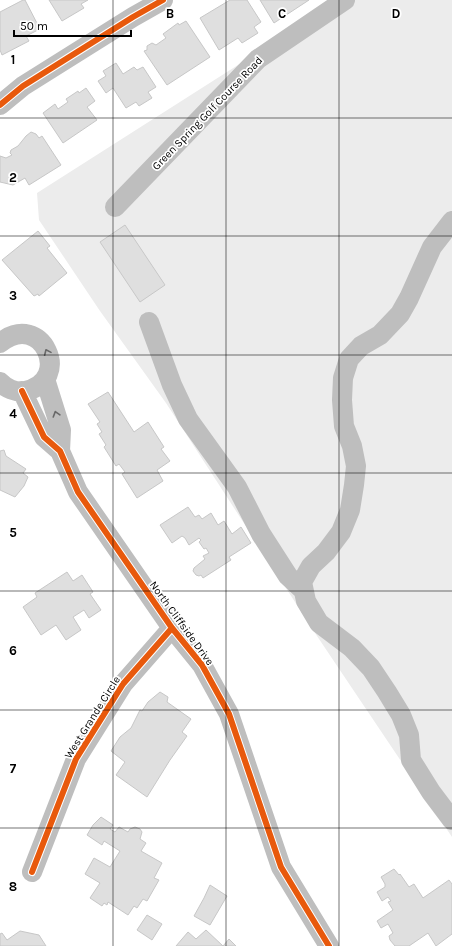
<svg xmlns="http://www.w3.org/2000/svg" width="452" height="946" viewBox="0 0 452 946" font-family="Karla,sans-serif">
  <rect width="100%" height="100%" fill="#fff"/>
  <!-- green -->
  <path fill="#ececec" d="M340,0h112v837l-135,-201 -151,-233 -66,-92 -61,-91 -2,-27z"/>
  <!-- building -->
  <path fill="#dfdfdf" stroke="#c7c7c7" d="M23,0h2l15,29 -14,7 3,5 -27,14 -2,-5v-38z
    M49,0h39l-7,4 3,4 -22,13z
    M230,0h17l14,22 -7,5 4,6 -16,10 -4,-5 -19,12 -19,-32z
    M260,0h49l-35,23z
    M186,21l24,36 -43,28 -23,-34 3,-1v-4l5,-3 4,2 10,-7 -3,-4 15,-11 1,2z
    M116,63l7,11 11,-7 3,3 6,-3 13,20 -8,5 4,6 -13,8 -3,-4 -10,6 -13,-20 -7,5 -8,-12 8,-5 -3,-5z
    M86,88l9,13 -8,6 10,13 -34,23 -20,-30 12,-9 3,5 10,-7 -2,-3 12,-8 1,2z
    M31,132l5,2 3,4 3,-2 19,29 -32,20 -4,-7 -12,7 -13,-3v-26l6,2 6,-3 -2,-2 1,-3 7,-4 8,-10z
    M125,225l40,60 -25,17 -40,-60z
    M38,231l12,15 -3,2 20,25 -28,23 -1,-2 -4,2 -32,-36z
    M108,392l26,40 14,-10 16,25 -3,2 9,12 -13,9 6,11 -26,17 -15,-24 3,-2 -6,-8 -3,2 -12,-19 2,-2 -7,-11 3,-2 -5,-8 3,-2 -12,-18z
    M4,450l2,6 20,13 -3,4 5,4 -4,9 -9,11 -15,-7v-39z
    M188,507l7,10 4,-2 3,4 9,-6 7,12 6,-4 8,13 9,-7 10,16 -22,14 2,3 -28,18 -2,-3 -2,1 -3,-1 -3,-4 1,-3 11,-9 -2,-3 6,-3 -3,-5 -2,1 -5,-7 2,-2 -2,-2 -10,7 -4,-7 -3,-2 -10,7 -12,-18z
    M67,572l6,9 9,-6 11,17 -3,2 11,16 -12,8 -5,-8 -11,7 8,13 -15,10 -10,-15 -15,10 -18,-28 14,-10 -2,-4z
    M160,692l8,5 -1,5 24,17 -9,13 5,4 -17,24 -23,37 -31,-22 9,-13 -14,-11 9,-14 11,-9 9,-18 2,1 6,-9z
    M101,817l12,8 -3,4 5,3 4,-5 9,5 2,-3 5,-2 5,2 2,3 -2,7 6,4 -5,8 21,12 -8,15 5,2 -12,21 -4,-2 -6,9 -3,-2 -6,9 -20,-13 -1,3 -3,-2 -2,3 -12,-8 10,-15 -15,-9 9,-16 16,9 10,-16 -16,-10 -2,4 -15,-10 6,-10z
    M394,869l5,6 1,-1 9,13 5,-3 9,14 26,-18 3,4v50l-16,12 -8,-13 -19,13h-14l-5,-6 -1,-4 4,-3 -5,-9 -7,4 -4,-7 16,-11 -5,-8 3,-1 -3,-4 -6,4 -5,-9 8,-5v-3l-4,-7z
    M210,885l17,11 -17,29 -16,-9 10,-18z
    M147,915l15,9 -10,16 -15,-10z
    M206,930l17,16 6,-7 7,7h-60l12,-14 8,7z
    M20,931l19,4 7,11h-46v-12l2,-1 5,7z"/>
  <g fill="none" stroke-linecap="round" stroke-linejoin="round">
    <!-- minor -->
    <path stroke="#bebebe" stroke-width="20" d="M0,105l23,-19 110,-69 30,-17
      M115,207l143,-148 87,-59
      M452,221l-20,26 -23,51 -9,16 -20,21 -19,11 -12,13 -6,19 -1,22 2,26 8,20 4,20 -2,19 -4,25 -9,22 -15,20 -15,14 -9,16 4,19 13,22 33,25 19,20 16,24 14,23 8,20 2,25 20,32 21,28
      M149,322l23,63 16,34 49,68 24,47 27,42 15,14
      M0,343c42,-34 74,38 25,48 -9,2 -20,-3 -25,-9
      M45,379l16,51 -1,21
      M22,391l22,46 16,14 18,41 94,136 30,37 27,49 52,153 48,79
      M32,872l44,-113 47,-75 49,-56"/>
    <defs>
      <path id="cycleway" d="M0,105l23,-19 110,-69 30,-17
        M22,391l22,46 16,14 18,41 94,136 30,37 27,49 52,153 48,79
        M32,872l44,-113 47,-75 49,-56"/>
    </defs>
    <!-- cycleway casing -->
    <use href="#cycleway" stroke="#fff" stroke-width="8"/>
    <!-- cycleway -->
    <use href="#cycleway" stroke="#e8590c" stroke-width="6"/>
  </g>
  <!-- one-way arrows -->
  <defs><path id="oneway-chevron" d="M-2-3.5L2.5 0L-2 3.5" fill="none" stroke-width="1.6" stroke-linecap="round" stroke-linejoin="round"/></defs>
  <g stroke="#686868">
    <use href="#oneway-chevron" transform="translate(47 352) rotate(-114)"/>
    <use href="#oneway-chevron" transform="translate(56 414) rotate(-107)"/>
  </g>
  <!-- grid -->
  <path fill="none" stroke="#000" stroke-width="1" stroke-opacity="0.55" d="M113,0v946M226,0v946M339,0v946M0,118h452M0,236h452M0,355h452M0,473h452M0,591h452M0,710h452M0,828h452"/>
  <g text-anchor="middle" stroke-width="3.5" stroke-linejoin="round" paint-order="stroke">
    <!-- street labels -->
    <g font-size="11" fill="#000" stroke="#fff">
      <text transform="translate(207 113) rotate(-46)" y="4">Green Spring Golf Course Road</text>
      <text transform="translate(182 623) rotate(54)" y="4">North Cliffside Drive</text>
      <text transform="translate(92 717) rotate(-58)" y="4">West Grande Circle</text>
    </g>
  </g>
  <g font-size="13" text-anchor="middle" font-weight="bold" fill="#000" stroke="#fff" stroke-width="3.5" stroke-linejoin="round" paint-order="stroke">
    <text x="170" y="18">B</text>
    <text x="282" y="18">C</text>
    <text x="396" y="18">D</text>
    <text x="13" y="64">1</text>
    <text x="13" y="182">2</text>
    <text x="13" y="300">3</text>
    <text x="13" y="418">4</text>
    <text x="13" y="537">5</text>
    <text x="13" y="655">6</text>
    <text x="13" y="773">7</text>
    <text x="13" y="891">8</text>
  </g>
  <!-- scale -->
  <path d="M14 30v6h117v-6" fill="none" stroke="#000000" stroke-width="2"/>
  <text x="20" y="30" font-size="12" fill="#000000" stroke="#ffffff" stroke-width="3" paint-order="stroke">50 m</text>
</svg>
